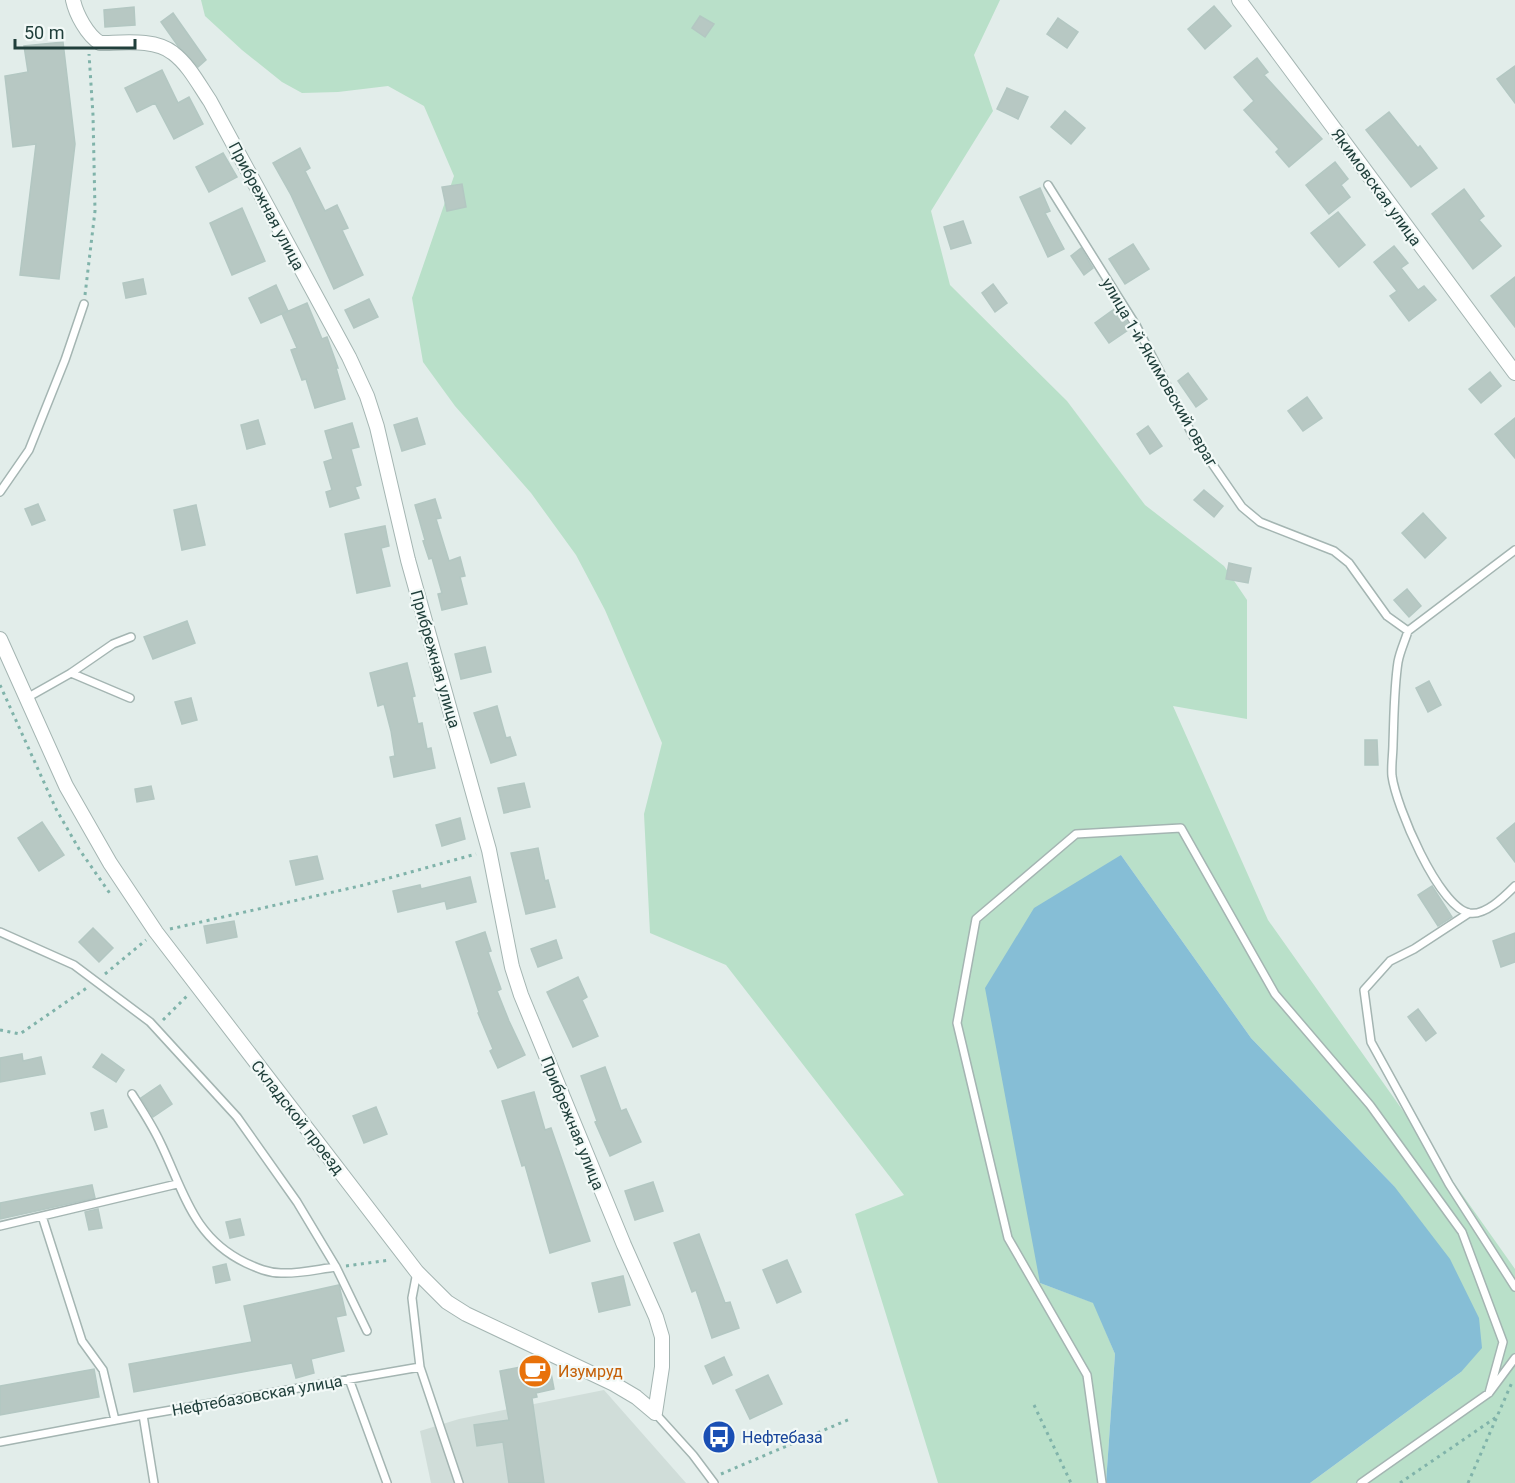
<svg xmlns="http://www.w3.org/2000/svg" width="1515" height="1483" font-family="Roboto,sans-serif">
	<rect width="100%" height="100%" fill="#e2edea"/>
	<!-- built -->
	<path fill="#d0ddd9" d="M604,1390l82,93h-255l-11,-52 39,-12z"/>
	<!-- green -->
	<path fill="#b9e0c9" d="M201,0h799l-26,55 19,56 -62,100 19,74 117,116 78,104 79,61 23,34v119l-74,-13 95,214 247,349v214h-205l151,-111 -67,-186 -143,-148 -130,-183 -81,428 54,20 21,51 -9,129h-168l-83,-269 49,-19 -178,-230 -76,-32 -6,-119 18,-71 -57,-133 -29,-55 -45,-62 -76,-87 -32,-44 -11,-64 42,-122 -30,-70 -36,-20 -50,6 -36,1 -20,-11 -40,-32 -37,-34z"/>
	<!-- water -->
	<path fill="#86bed6" d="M1121,855l130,183 143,148 56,73 29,59 3,30 -21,24 -151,111h-204l9,-129 -22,-51 -53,-20 -55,-295 49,-80z"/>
	<!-- building -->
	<path fill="#b7c8c3" stroke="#b3c7c2" stroke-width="1.5" d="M1214,6l17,20 -26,23 -17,-20z
		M134,7l1,18 -30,2 -1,-17z
		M173,13l33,47 -8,7 -20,-21 -17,-24z
		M700,16l14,8 -9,13 -13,-9z
		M1058,18l20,14 -11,16 -20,-14z
		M63,42l12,102 -16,135 -39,-4 16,-131 -23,3 -8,-71 23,-4 -4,-26z
		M1257,58l11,14 -4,3 58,64 -33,28 -13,-15 3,-3 -35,-39 10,-9 -20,-24z
		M1515,66v37l-18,-24z
		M162,70l16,33 11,-6 14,27 -29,15 -19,-36 -18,9 -12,-24z
		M1007,88l21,9 -10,22 -21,-10z
		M1065,111l20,17 -14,16 -20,-17z
		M1389,112l29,36 2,-2 17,22 -26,19 -45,-57z
		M300,148l10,20 -5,3 20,40 12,-6 11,23 -6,2 21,45 -29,14 -43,-94 -18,-32z
		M223,153l14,24 -28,15 -13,-25z
		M1335,162l13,17 -7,6 9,12 -21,17 -23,-29z
		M462,184l4,23 -19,4 -5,-24z
		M1040,188l10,23 -5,2 19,36 -16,8 -28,-60z
		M1464,189l20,27 -5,4 22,26 -28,23 -41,-55z
		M242,208l23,53 -33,14 -22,-52z
		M1338,212l27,33 -26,22 -28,-34z
		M963,221l8,22 -20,6 -7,-22z
		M1133,244l16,25 -24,15 -16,-25z
		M1394,246l14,17 -7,5 17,22 6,-4 12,14 -27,21 -19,-25 7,-5 -23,-29z
		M1081,248l12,20 -9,7 -13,-19z
		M1515,277v50l-24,-31z
		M143,279l3,15 -20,4 -3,-15z
		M993,284l14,19 -12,9 -13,-19z
		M276,285l12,26 -27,12 -12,-25z
		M369,299l9,18 -24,11 -9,-18z
		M307,303l15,36 5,-2 11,31h-2l9,31 -30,9 -9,-29 -4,1 -11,-30 6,-2 -15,-34z
		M1117,307l14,21 -22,15 -14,-20z
		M1490,372l11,14 -20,17 -12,-14z
		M1188,373l19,26 -11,8 -18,-26z
		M1307,397l15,21 -19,13 -15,-20z
		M417,418l8,26 -23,7 -8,-26z
		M1515,418v40l-20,-24z
		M258,420l7,24 -18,5 -6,-24z
		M352,423l7,24 -8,2 10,36 -6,2 4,11 -29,9 -4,-15 6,-2 -8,-28 9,-3 -8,-28z
		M1148,426l14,20 -12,8 -13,-20z
		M1204,490l19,16 -9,11 -20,-17z
		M435,499l6,19 -5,1 13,42 11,-4 5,19 -5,1 7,27 -25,6 -4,-16 4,-1 -10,-35 -3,1 -6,-18 2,-1 -10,-35z
		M38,504l7,16 -13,5 -7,-16z
		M196,505l9,40 -23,5 -8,-40z
		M1423,513l23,25 -21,20 -23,-25z
		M385,526l4,20 -8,2 9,38 -33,7 -12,-59z
		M1229,563l22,5 -3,15 -22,-4z
		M1407,589l14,17 -12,11 -15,-17z
		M187,621l8,22 -42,16 -9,-22z
		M485,647l6,25 -30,7 -6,-25z
		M407,663l8,33 -3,1 6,27 4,-1 5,26 4,-1 4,20 -41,9 -4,-20 5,-1 -4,-25 -7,-27 -6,2 -8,-33z
		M1429,681l12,24 -13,7 -12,-24z
		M191,698l6,22 -15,4 -7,-22z
		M497,706l9,32 4,-1 6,18 -25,8 -17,-50z
		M1365,740h12l1,25h-13z
		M524,783l6,24 -26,6 -6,-25z
		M151,786l3,13 -17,3 -2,-13z
		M460,818l5,21 -23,7 -6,-21z
		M42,822l22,33 -25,16 -21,-33z
		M1515,823v39l-18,-24z
		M538,848l7,33 3,-1 7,27 -29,7 -15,-61z
		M317,856l6,23 -27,6 -6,-24z
		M470,877l6,25 -29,7 -2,-8 -47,11 -5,-21 27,-6 1,4z
		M1432,886l20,31 -14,9 -20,-31z
		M234,921l3,16 -30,6 -3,-17z
		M93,928l20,20 -14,14 -20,-20z
		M485,932l6,19 -3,1 13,37 -4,2 12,30 16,34 -27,13 -8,-17 3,-2 -15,-36 1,-1 -23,-70z
		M1515,933v29l-14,5 -8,-26z
		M556,940l6,18 -24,9 -7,-18z
		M578,977l9,20 -5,3 16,36 -25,11 -26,-55z
		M1418,1009l18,24 -10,8 -18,-24z
		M22,1054l1,7 18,-4 4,17 -45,8v-24z
		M102,1054l22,16 -8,12 -23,-15z
		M605,1067l16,44 5,-2 15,33 -31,14 -15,-34 2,-1 -16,-45z
		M160,1085l12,19 -19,13 -12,-19z
		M534,1092l11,38 6,-2 39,113 -40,12 -25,-88 -3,1 -20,-65z
		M376,1107l11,27 -23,9 -11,-27z
		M103,1110l4,17 -12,3 -4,-17z
		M653,1182l10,29 -28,9 -10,-29z
		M92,1185l3,13 -95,21v-16z
		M98,1209l4,19 -13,2 -4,-18z
		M240,1219l4,16 -14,3 -4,-16z
		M699,1234l26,69 5,-1 9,26 -27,10 -16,-48 -4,2 -18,-49z
		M787,1260l14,32 -24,11 -14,-33z
		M226,1264l4,16 -14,3 -3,-16z
		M623,1276l7,29 -31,7 -7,-29z
		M339,1285l7,30 -10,2 8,34 -33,8 3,14 -18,5 -4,-15 -158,29 -5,-28 123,-22 -8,-36z
		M724,1357l8,18 -19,9 -8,-18z
		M531,1365l2,11 18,-3 3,16 -18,4 1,4 -5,1 12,85h-35l-6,-41 -26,4 -3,-21 35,-5 -9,-49z
		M94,1369l5,28 -99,18v-29z
		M768,1375l14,29 -32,15 -14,-29z"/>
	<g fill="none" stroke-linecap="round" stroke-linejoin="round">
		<defs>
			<path id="lane" d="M1048,185l89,142 56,109 49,71 18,15 74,29 15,12 38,53 21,15 107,-81
				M0,492l29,-42 36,-90 19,-56
				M1408,631c-3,10 -8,20 -10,31 -4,26 -4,55 -5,82 0,10 -2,22 -1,32 4,30 46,130 77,137 16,3 35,-16 46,-27
				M71,673l59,25
				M25,699l46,-26 42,-29 18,-7
				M1469,913l-55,36 -24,12 -26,29 7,52 78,142 66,103
				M0,932l74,33 76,57 87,95 60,85 39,65 31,64
				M132,1094c10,16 20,31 28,48 24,49 32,95 86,121 11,5 22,10 35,10 18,1 38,-4 55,-6
				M42,1216l40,125 21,29 12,50
				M0,1226l177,-42
				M417,1272l-5,26 8,69 39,116
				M349,1379l38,104
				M655,1413l38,42 21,28
				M143,1415l11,68
				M0,1442l143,-27 277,-48
				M1102,1483l-15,-108 -79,-137 -51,-215 19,-104 100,-85 105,-6 94,166 95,111 92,127 41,110 -14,51
				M1361,1483l128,-90 26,-35"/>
			<path id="street" d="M73,0c3,14 14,35 27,43 21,0 55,-5 73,10 16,12 26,32 37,48l139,256 18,39 10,31 31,133 81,290 23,117 9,28 103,250 32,72 6,20v30l-7,46
				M1239,0l276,373
				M0,639l66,147 44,77 46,69 261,340 30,30 19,12 148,70 22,13 19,16"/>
		</defs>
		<!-- lane casing -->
		<use href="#lane" stroke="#a4b5b2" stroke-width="10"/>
		<!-- street casing -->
		<use href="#street" stroke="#a4b5b2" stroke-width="16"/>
		<!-- path -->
		<path stroke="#80b3aa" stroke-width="3" stroke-dasharray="3 4.5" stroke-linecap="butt" d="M85,295l10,-84 -2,-96 -4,-61
			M0,685l56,124 23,40 32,46
			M170,929l194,-44 112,-31
			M105,974l41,-34
			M163,1020l24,-24
			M0,1030l20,4 68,-47
			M346,1266l44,-6
			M1034,1405l37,78
			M721,1474l129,-55
			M1400,1483l98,-67
			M1468,1483l45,-103"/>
		<!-- lane -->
		<use href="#lane" stroke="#fff" stroke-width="7"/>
		<!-- street -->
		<use href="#street" stroke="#fff" stroke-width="14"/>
	</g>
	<!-- icons -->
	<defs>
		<symbol id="cafe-disc" viewBox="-11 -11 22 22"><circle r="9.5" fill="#e8710a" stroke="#f2f9f7"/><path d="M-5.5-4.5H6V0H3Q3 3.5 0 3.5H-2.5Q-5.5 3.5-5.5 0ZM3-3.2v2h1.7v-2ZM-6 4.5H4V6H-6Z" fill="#fff"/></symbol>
		<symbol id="bus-disc" viewBox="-11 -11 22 22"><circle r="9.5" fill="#1a4fb4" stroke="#f2f9f7"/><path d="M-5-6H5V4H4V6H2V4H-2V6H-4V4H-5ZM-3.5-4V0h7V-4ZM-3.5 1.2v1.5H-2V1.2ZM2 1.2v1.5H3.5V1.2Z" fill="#fff"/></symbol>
	</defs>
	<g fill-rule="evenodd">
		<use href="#cafe-disc" x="516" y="1352" width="38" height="38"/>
		<use href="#bus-disc" x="700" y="1418" width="38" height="38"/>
	</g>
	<g text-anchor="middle" stroke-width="4.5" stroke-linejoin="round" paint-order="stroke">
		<!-- street labels -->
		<g font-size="16" fill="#203f3b" stroke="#f2f9f7">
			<text transform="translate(1377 187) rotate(54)" y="6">Якимовская улица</text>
			<text transform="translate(267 206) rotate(62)" y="6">Прибрежная улица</text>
			<text transform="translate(1160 372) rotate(60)" y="6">улица 1-й Якимовский овраг</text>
			<text transform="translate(436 659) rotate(74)" y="6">Прибрежная улица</text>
			<text transform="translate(298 1117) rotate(52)" y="6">Складской проезд</text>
			<text transform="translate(573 1123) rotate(68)" y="6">Прибрежная улица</text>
			<text transform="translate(257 1395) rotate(-10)" y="6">Нефтебазовская улица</text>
		</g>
		<!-- food labels -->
		<g font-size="16" fill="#c56008" stroke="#f2f9f7" text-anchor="start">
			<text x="558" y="1377">Изумруд</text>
		</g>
		<!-- transit labels -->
		<g font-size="16" fill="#164399" stroke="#f2f9f7" text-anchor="start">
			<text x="742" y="1443">Нефтебаза</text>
		</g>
	</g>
	<!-- scale -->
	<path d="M15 39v9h120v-9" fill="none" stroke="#203f3b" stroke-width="3"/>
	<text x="24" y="39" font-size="18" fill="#203f3b" stroke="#f2f9f7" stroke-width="4.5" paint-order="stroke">50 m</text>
</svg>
